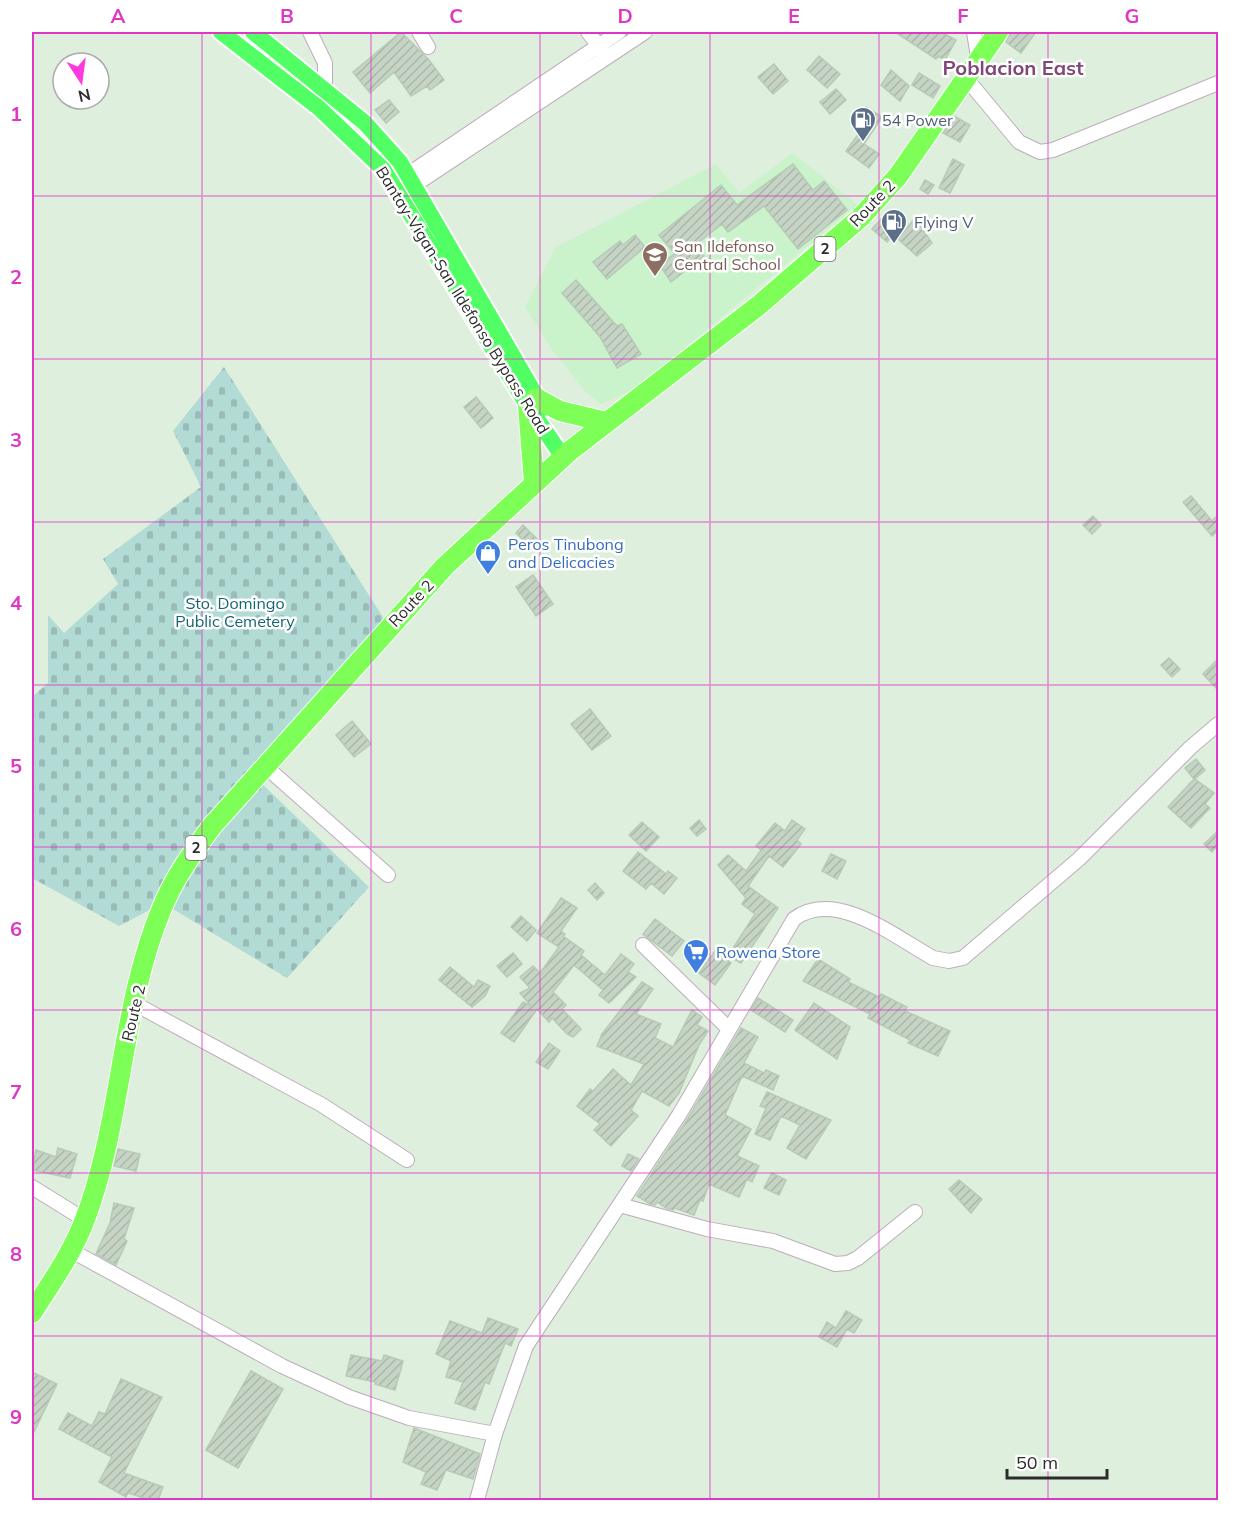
<svg xmlns="http://www.w3.org/2000/svg" width="1250" height="1532" font-family="Mulish,sans-serif">
	<defs>
		<pattern id="cemetery-stones" width="16" height="16" patternUnits="userSpaceOnUse" patternTransform="scale(1.5)"><rect width="16" height="16" fill="#b2dbd5"/><path d="M2 7V4a2 2 0 0 1 4 0v3zM10 15v-3a2 2 0 0 1 4 0v3z" fill="#99bcb7"/></pattern>
		<pattern id="building-hatch" width="6" height="6" patternUnits="userSpaceOnUse" patternTransform="scale(1.5)"><rect width="6" height="6" fill="#c6d4c5"/><path d="M-1 1l2-2M0 6l6-6M5 7l2-2" fill="none" stroke="#aab6a9"/></pattern>
	</defs>
	<rect width="100%" height="100%" fill="#deefdd"/>
	<!-- education -->
	<path fill="#caf2cb" d="M793,153l64,52 -221,183 -35,16 -15,-12 -33,-41 -28,-44 30,-59 161,-84 23,29z"/>
	<!-- cemetery -->
	<path fill="url(#cemetery-stones)" d="M224,367l162,255 -132,154 115,111 -82,91 -124,-75 -44,23 -87,-48v-181l16,-14v-68l16,18 54,-49 -15,-25 98,-72 -28,-56z"/>
	<!-- building -->
	<path fill="url(#building-hatch)" stroke="#b6cbb6" stroke-width="1.5" d="M401,32l28,28 15,20 -14,10 -3,-4 -16,10 -17,-24 -24,21 -17,-21z
		M895,32h46l15,8 -11,20 -7,-4 -2,3z
		M1010,32h26l-15,21 -15,-11z
		M819,56l21,18 -13,14 -20,-18z
		M774,64l14,17 -15,13 -15,-17z
		M891,70l18,16 -9,15 -19,-16z
		M919,73l21,13 -7,12 -21,-13z
		M836,89l10,11 -16,14 -10,-12z
		M389,100l10,12 -13,11 -11,-13z
		M866,107l16,10 -18,27 15,10 -10,14 -23,-17 16,-22 -8,-5z
		M954,116l16,9 -10,17 -17,-9z
		M953,159l11,6 -14,28 -11,-5z
		M793,164l20,26 11,-9 23,29 -49,39 -34,-43 -36,26 -6,-8 -27,21 9,11 -33,26 -12,-18 16,-10 -16,-19 62,-50 16,20z
		M925,180l9,5 -6,9 -8,-5z
		M885,215l14,13 -12,14 -15,-13z
		M915,218l17,25 -15,13 -19,-17z
		M635,235l10,12 -38,32 -14,-17 27,-21 3,4z
		M576,280l41,46 5,-2 19,30 -24,14 -17,-31 -38,-44z
		M476,397l17,21 -12,10 -17,-21z
		M1191,496l21,25 6,-6v16l-6,5 -29,-34z
		M1093,516l8,9 -9,9 -9,-9z
		M523,525l17,17 -8,7 -16,-16z
		M533,575l20,29 -17,12 -20,-29z
		M1169,658l11,11 -8,8 -11,-12z
		M1218,659v31l-15,-16z
		M590,709l21,27 -19,14 -21,-26z
		M352,721l19,23 -17,13 -18,-22z
		M1196,759l9,11 -10,9 19,14 -9,11 5,4 -19,20 -23,-21 26,-28 -9,-11z
		M699,820l7,9 -9,7 -7,-8z
		M792,820l13,9 -8,11 4,4 -18,23 -14,-11 -21,30 30,22 -37,55 -13,-7 27,-42 -13,-10 4,-6 -28,-33 10,-10 18,16 15,-21 -5,-4 19,-23 10,8z
		M642,822l17,15 -13,14 -17,-16z
		M1218,831v14l-6,7 -8,-8z
		M638,852l28,22 2,-3 9,7 -13,16 -13,-11 -5,6 -23,-18z
		M831,854l15,7 -9,18 -15,-8z
		M595,883l9,10 -7,7 -9,-10z
		M561,898l16,10 -16,23 4,3 -2,2 21,15 -3,4 24,20 16,-21 13,10 -6,8 8,5 -27,26 -10,-8 4,-5 -29,-25 -21,27 13,13 -4,4 19,20 -8,8 -6,-3 -15,-16 -3,4 -12,-13 -23,33 -13,-9 22,-31 8,4 -11,-13 10,-5 -10,-11 13,-11 7,7 19,-26 -22,-14z
		M521,916l15,14 -9,11 -16,-14z
		M655,919l29,22 -12,15 -29,-22z
		M715,951l16,12 -16,22 -16,-12z
		M513,953l9,11 -15,13 -10,-11z
		M818,959l32,20 -2,3 31,15 2,-3 26,13 -2,4 45,20 -12,25 -30,-13 2,-3 -42,-22 2,-4 -67,-33z
		M450,967l24,20 4,-7 12,6 -5,10 -13,11 -33,-27z
		M642,982l11,7 -17,25 25,10 -6,14 18,9 19,-37 10,7 -5,8 11,6 -9,14 -20,48 -10,13 -27,-15 -11,19 7,6 -27,30 -17,-16 6,-6 -23,-18 13,-17 3,2 20,-22 18,16 13,-21 -47,-18 5,-12z
		M758,998l35,22 -8,12 -34,-22z
		M814,1003l36,24 -13,32 -42,-29z
		M741,1028l17,9 -14,26 20,10 2,-3 13,6 -6,14 -31,-14 -17,39 26,14 -14,27 22,10 -7,16 -5,-3 -8,18 -30,-13 -6,17 -3,-1 -6,15 -19,-7 -2,2 -7,-2 -9,-6 -2,3 -5,-1 -13,-8 50,-76z
		M549,1043l11,8 -12,18 -12,-7z
		M767,1092l64,28 -25,39 -19,-11 13,-23 -19,-9 -11,24 -15,-6 11,-26 -6,-2z
		M58,1148l19,6 -7,24 -38,-8 4,-20 20,7z
		M118,1149l22,5 -4,17 -22,-5z
		M628,1154l11,5 -8,12 -9,-5z
		M772,1173l14,7 -7,15 -15,-7z
		M959,1180l23,19 -11,14 -22,-24z
		M114,1203l20,5 -10,31 3,2 -11,24 -20,-11 14,-31z
		M846,1311l16,9 -8,13 -7,-4 -10,18 -18,-10 8,-15 9,6z
		M488,1318l30,11 -7,17 -6,-3 -16,41 -4,-2 -10,28 -20,-7 8,-21 -17,-5 5,-16 -15,-7 14,-33 32,12z
		M351,1355l31,6 2,-6 19,6 -8,29 -20,-6 1,-2 -30,-6z
		M251,1371l32,18 -45,79 -32,-18z
		M32,1372l25,12 -25,52z
		M121,1379l41,18 -38,76 39,14 -5,13h-8l-22,-7 -2,4 -27,-15 13,-25 -53,-28 9,-16 24,13 7,-14 6,2z
		M414,1428l66,26 -7,25 -27,-9 -9,20 -16,-6 5,-12 -23,-10z"/>
	<g fill="none" stroke-linecap="round" stroke-linejoin="round">
		<defs>
			<path id="minor" d="M310,32l15,31v26
				M419,32l9,15
				M588,32l16,21
				M974,32l4,25
				M965,77l54,65 21,10 13,-2 165,-67
				M400,180l219,-148
				M407,190l238,-158
				M265,766l123,109
				M643,945l86,84
				M135,1004l187,101 85,55
				M32,1187l53,33
				M620,1205l87,24 66,12 62,23 13,-1 10,-5 57,-46
				M72,1251l210,115 67,31 60,21 86,16
				M477,1500l18,-66 31,-88 153,-231 115,-196c41,-31 101,18 139,39l16,3 14,-3 116,-99 112,-112 27,-23"/>
			<path id="major" d="M221,32l98,76 64,61 145,237 35,51
				M253,32l112,91 35,39 143,246"/>
			<path id="highway" d="M536,398l24,13 46,11
				M528,406l6,77
				M32,1313c19,-30 39,-58 52,-91 39,-101 36,-214 78,-314 12,-30 31,-56 50,-82l233,-260 126,-116 187,-144 103,-89 37,-41 100,-144"/>
		</defs>
		<!-- minor casing -->
		<use href="#minor" stroke="#bdadbb" stroke-width="16"/>
		<!-- major casing -->
		<use href="#major" stroke="#fff" stroke-width="20"/>
		<!-- highway casing -->
		<use href="#highway" stroke="#fff" stroke-width="22"/>
		<!-- minor -->
		<use href="#minor" stroke="#fff" stroke-width="14"/>
		<!-- major -->
		<use href="#major" stroke="#51ff64" stroke-width="16"/>
		<!-- highway -->
		<use href="#highway" stroke="#7dff57" stroke-width="20"/>
	</g>
	<!-- grid -->
	<path fill="none" stroke="#df37c5" stroke-width="1.5" stroke-opacity="0.55" d="M202,32v1468M371,32v1468M540,32v1468M710,32v1468M879,32v1468M1048,32v1468M32,196h1186M32,359h1186M32,522h1186M32,685h1186M32,847h1186M32,1010h1186M32,1173h1186M32,1336h1186"/>
	<!-- icons -->
	<defs>
		<symbol id="fuel-pin" viewBox="-11 -11 22 30"><path d="M0 17L-7.5 6A9.5 9.5 0 1 1 7.5 6Z" fill="#5c6f8a" stroke="#fff"/><path d="M-5.5-6h7V0h2V4h1.3V-2.5L3-4.5l.8-.8L6-3V5H2.5V1h-1V6h-7ZM-4.2-4.7v3.2H.2V-4.7Z" fill="#fff"/></symbol>
		<symbol id="school-pin" viewBox="-11 -11 22 30"><path d="M0 17L-7.5 6A9.5 9.5 0 1 1 7.5 6Z" fill="#8d6e63" stroke="#fff"/><path d="M0-5L7-2L0 1L-7-2ZM-4 1L0 2.5L4 1V4Q0 6-4 4Z" fill="#fff"/></symbol>
		<symbol id="shop-pin" viewBox="-11 -11 22 30"><path d="M0 17L-7.5 6A9.5 9.5 0 1 1 7.5 6Z" fill="#3f7fe0" stroke="#fff"/><path d="M-5-2.5h2.3a2.7 3.5 0 0 1 5.4 0H5L5.5 6h-11ZM-1.5-2.5h3a1.5 2.3 0 0 0-3 0Z" fill="#fff"/></symbol>
		<symbol id="supermarket-pin" viewBox="-11 -11 22 30"><path d="M0 17L-7.5 6A9.5 9.5 0 1 1 7.5 6Z" fill="#3f7fe0" stroke="#fff"/><path d="M-6-5.5h2.5l.6 2H6L4.5 2H-2.5L-4.4-4H-6ZM-1.5 3.2a1.3 1.3 0 1 0 .1 0ZM3 3.2a1.3 1.3 0 1 0 .1 0Z" fill="#fff"/></symbol>
	</defs>
	<g fill-rule="evenodd">
		<use href="#fuel-pin" x="848" y="105" width="30" height="40"/>
		<use href="#fuel-pin" x="879" y="207" width="30" height="40"/>
		<use href="#school-pin" x="640" y="240" width="30" height="40"/>
		<use href="#shop-pin" x="473" y="538" width="30" height="40"/>
		<use href="#supermarket-pin" x="681" y="937" width="30" height="40"/>
	</g>
	<g text-anchor="middle" stroke-width="5" stroke-linejoin="round" paint-order="stroke">
		<!-- shield labels -->
		<g fill="#fff" stroke="#6b6b6b" stroke-width="1.5">
			<rect x="814.5" y="237" width="21" height="24" rx="4.5"/>
			<rect x="185.5" y="836" width="21" height="24" rx="4.5"/>
		</g>
		<g font-size="15" font-weight="bold" fill="#2c2c2c">
			<text x="825" y="254">2</text>
			<text x="196" y="853">2</text>
		</g>
		<!-- service labels -->
		<g font-size="16" fill="#4e5e75" stroke="#fff" text-anchor="start">
			<text x="882" y="126">54 Power</text>
			<text x="914" y="228">Flying V</text>
		</g>
		<!-- street labels -->
		<g font-size="16" fill="#2c2c2c" stroke="#fff">
			<text transform="translate(872 203) rotate(-46)" y="6">Route 2</text>
			<text transform="translate(463 300) rotate(58)" y="6">Bantay-Vigan-San Ildefonso Bypass Road</text>
			<text transform="translate(411 603) rotate(-47)" y="6">Route 2</text>
			<text transform="translate(133 1013) rotate(-77)" y="6">Route 2</text>
		</g>
		<!-- education labels -->
		<g font-size="16" fill="#785e54" stroke="#fff" text-anchor="start">
			<text x="674" y="252">San Ildefonso<tspan x="674" dy="18">Central School</tspan></text>
		</g>
		<!-- shop labels -->
		<g font-size="16" fill="#366cbe" stroke="#fff" text-anchor="start">
			<text x="508" y="550">Peros Tinubong<tspan x="508" dy="18">and Delicacies</tspan></text>
			<text x="716" y="958">Rowena Store</text>
		</g>
		<!-- park labels -->
		<g font-size="16" fill="#136572" stroke="#fff">
			<text x="235" y="609">Sto. Domingo<tspan x="235" dy="18">Public Cemetery</tspan></text>
		</g>
		<!-- quarter labels -->
		<g font-size="20" font-weight="bold" fill="#824778" stroke="#fff">
			<text x="1013" y="75">Poblacion East</text>
		</g>
	</g>
	<!-- border -->
	<rect width="1250" height="1532" fill="none" stroke="#ffffff" stroke-width="66"/>
	<!-- north arrow -->
	<g transform="translate(81 81) rotate(167)"><circle r="28" fill="#ffffff" stroke="#ababab" stroke-width="1.5"/>
	<path d="M0-4.5L10 22L0 15L-10 22Z" fill="#ff39e0"/>
	<text y="-9" font-size="16" font-weight="bold" text-anchor="middle" fill="#2c2c2c">N</text>
	</g>
	<!-- scale -->
	<path d="M1007 1469v9h100v-9" fill="none" stroke="#2c2c2c" stroke-width="3"/>
	<text x="1016" y="1469" font-size="18" fill="#2c2c2c" stroke="#ffffff" stroke-width="4.5" paint-order="stroke">50 m</text>
	<rect x="33" y="33" width="1184" height="1466" fill="none" stroke="#df37c5" stroke-width="2"/>
	<g font-size="20" text-anchor="middle" font-weight="bold" fill="#df37c5">
		<text x="118" y="23">A</text>
		<text x="287" y="23">B</text>
		<text x="456" y="23">C</text>
		<text x="625" y="23">D</text>
		<text x="794" y="23">E</text>
		<text x="963" y="23">F</text>
		<text x="1132" y="23">G</text>
		<text x="16" y="121">1</text>
		<text x="16" y="284">2</text>
		<text x="16" y="447">3</text>
		<text x="16" y="610">4</text>
		<text x="16" y="773">5</text>
		<text x="16" y="936">6</text>
		<text x="16" y="1099">7</text>
		<text x="16" y="1261">8</text>
		<text x="16" y="1424">9</text>
	</g>
</svg>
